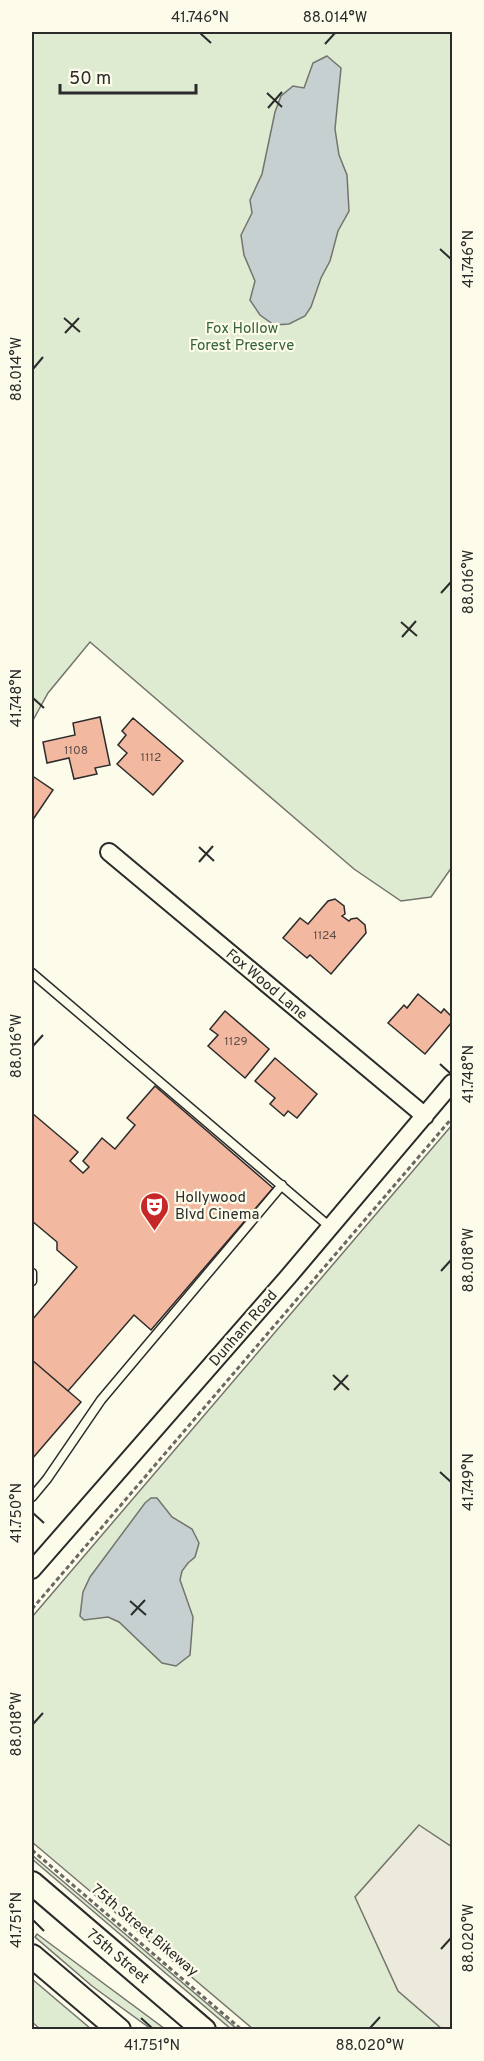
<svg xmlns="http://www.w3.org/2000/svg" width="484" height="2061" font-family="Overpass,sans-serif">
	<rect width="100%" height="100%" fill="#fdfbea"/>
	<!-- green -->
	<path fill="#deebd1" stroke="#74746e" stroke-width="1.5" d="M32,32h420v835l-21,30 -30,4 -47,-32 -264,-227 -42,51 -16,29z
		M452,1125v904h-199l-221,-187v-225z
		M32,1855l205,174h-6l-199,-170z
		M37,1934l128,95h-14l-59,-43 -57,-49z
		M32,1979l59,50h-51l-8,-7z"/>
	<!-- parking -->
	<path fill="#eceadb" stroke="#74746e" stroke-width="1.5" d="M419,1825l33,22v182h-10l-44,-38 -43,-94z"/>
	<!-- water -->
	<path fill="#c7d0d0" stroke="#74746e" stroke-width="1.5" d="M327,56l14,12 -6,61 4,26 8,20 2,36 -11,20 -8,30 -9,17 -10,29 -6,9 -16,8 -15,1 -14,-10 -10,-15 5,-19 -11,-26 -3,-20 11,-22 -2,-13 12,-26 13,-62 6,-16 12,-10 11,2 9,-25z
		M151,1498h6l15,19 20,12 7,14 -4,14 -7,6 -6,8 -2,9 13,37 -3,38 -14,11 -14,-3 -43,-41 -11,-5 -24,3 -4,-4 3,-24 7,-15 55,-74z"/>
	<!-- building -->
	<path fill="#f2b8a0" stroke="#2b2b2b" stroke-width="1.5" d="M100,717l10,48 -15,3 2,6 -23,5 -5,-21 -22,5 -4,-21 32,-7 -2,-12z
		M133,718l50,43 -30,34 -36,-31 10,-11 -9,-8 8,-10 -4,-4z
		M34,777l19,13 -21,31v-40z
		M335,899l9,7 1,8 -3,2 7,5 2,-2 6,-1 8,7 1,8 -35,41 -21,-19 -3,3 -24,-20 17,-20 8,6 20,-23z
		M418,994l23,19 3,-4 8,8v5l-27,32 -37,-31 16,-18 3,3z
		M225,1011l44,38 -24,29 -37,-32 10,-11 -8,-6z
		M275,1058l42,36 -20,24 -9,-7 -4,5 -14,-12 5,-6 -20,-17z
		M155,1086l118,102 -122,142 -17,-15 -66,76 -36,-31v-40l45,-53 -20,-17v-8l-25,-21v-108l46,39 -8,9 13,12 6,-6 -6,-6 19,-23 13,11 20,-24 -8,-7z
		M32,1360l49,42 -49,57z"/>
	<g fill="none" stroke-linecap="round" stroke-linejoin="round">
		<defs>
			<path id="service" d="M32,973l298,254
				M32,1273v8
				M32,1497l15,-18 54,-79 181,-215"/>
			<path id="minor" d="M109,852l316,264
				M32,1570l256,-293 164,-194"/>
			<path id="secondary" d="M32,1883l172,147
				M32,1956l87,74"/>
		</defs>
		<!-- service casing -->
		<use href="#service" stroke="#2b2b2b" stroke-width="11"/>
		<!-- minor casing -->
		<use href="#minor" stroke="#2b2b2b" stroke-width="20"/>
		<!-- secondary casing -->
		<use href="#secondary" stroke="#2b2b2b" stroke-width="26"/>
		<!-- path -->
		<path stroke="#6a6964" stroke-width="3" stroke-dasharray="4.5 3" stroke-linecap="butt" d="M32,1609l420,-491
			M32,1850l210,180"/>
		<!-- service -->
		<use href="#service" stroke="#fdfbea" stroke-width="8"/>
		<!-- minor -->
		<use href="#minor" stroke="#fdfbea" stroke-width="16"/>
		<!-- secondary -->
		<use href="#secondary" stroke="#fdfbea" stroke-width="22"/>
	</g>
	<!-- ticks -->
	<path fill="none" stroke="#2b2b2b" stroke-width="2" d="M200,33l11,10M325,44l10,-11M267,93l15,14M268,108l14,-16M440,249l11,10M64,318l16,14M65,333l14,-15M33,369l10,-12M441,593l10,-11M401,622l16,14M402,637l14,-16M33,698l11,10M199,847l15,14M199,862l14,-16M33,1046l10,-11M440,1064l11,10M441,1271l10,-11M333,1375l16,15M334,1390l14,-15M440,1472l11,10M33,1513l11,10M130,1601l16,14M131,1615l14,-15M33,1724l10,-11M33,1920l11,11M441,1949l10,-11M141,2018l11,10M370,2028l10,-11"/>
	<!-- icons -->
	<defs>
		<symbol id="theatre-pin" viewBox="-11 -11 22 30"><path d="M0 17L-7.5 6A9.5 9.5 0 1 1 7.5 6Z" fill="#c62828" stroke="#fdfbea"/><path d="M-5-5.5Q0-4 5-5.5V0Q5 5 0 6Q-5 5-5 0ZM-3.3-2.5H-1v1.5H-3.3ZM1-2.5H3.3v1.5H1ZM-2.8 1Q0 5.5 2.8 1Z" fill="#fff"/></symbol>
	</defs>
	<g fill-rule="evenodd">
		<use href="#theatre-pin" x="138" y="1190" width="33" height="45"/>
	</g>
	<g text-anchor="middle" stroke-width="4.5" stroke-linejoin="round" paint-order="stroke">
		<!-- number labels -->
		<g font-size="12" fill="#5d4e48">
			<text x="76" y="754">1108</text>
			<text x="151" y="761">1112</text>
			<text x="325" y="939">1124</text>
			<text x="236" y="1045">1129</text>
		</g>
		<!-- park labels -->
		<g font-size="15" fill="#34623c" stroke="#fdfbea">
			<text x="242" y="333">Fox Hollow<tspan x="242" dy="17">Forest Preserve</tspan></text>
		</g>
		<!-- street labels -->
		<g font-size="15" fill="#2b2b2b" stroke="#fdfbea">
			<text transform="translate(267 984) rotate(40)" y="5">Fox Wood Lane</text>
			<text transform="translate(243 1328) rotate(-49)" y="5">Dunham Road</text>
			<text transform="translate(145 1930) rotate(40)" y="5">75th Street Bikeway</text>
			<text transform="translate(118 1956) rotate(40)" y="5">75th Street</text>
		</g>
		<!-- poi labels -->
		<g font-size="15" fill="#2b2b2b" stroke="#fdfbea" text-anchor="start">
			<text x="175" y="1202">Hollywood<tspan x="175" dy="17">Blvd Cinema</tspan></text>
		</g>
	</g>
	<!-- border -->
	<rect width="484" height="2061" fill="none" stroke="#fdfbea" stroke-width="66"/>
	<!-- scale -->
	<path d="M60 84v9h136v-9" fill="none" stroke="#2b2b2b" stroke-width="3"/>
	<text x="69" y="84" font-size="18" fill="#2b2b2b" stroke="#fdfbea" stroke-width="4.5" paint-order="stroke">50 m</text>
	<rect x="33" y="33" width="418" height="1995" fill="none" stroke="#2b2b2b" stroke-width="2"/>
	<g font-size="15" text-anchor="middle" fill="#2b2b2b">
		<text x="200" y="22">41.746°N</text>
		<text x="335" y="22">88.014°W</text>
		<text transform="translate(468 259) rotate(-90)" y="5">41.746°N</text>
		<text transform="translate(16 369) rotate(-90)" y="5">88.014°W</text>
		<text transform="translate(468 582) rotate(-90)" y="5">88.016°W</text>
		<text transform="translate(16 698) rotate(-90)" y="5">41.748°N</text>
		<text transform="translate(16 1046) rotate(-90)" y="5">88.016°W</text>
		<text transform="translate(468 1074) rotate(-90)" y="5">41.748°N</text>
		<text transform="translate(468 1260) rotate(-90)" y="5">88.018°W</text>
		<text transform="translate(468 1482) rotate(-90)" y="5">41.749°N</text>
		<text transform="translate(16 1513) rotate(-90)" y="5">41.750°N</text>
		<text transform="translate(16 1724) rotate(-90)" y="5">88.018°W</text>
		<text transform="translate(16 1920) rotate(-90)" y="5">41.751°N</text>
		<text transform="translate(468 1938) rotate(-90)" y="5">88.020°W</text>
		<text x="152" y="2050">41.751°N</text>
		<text x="370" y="2050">88.020°W</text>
	</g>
</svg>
